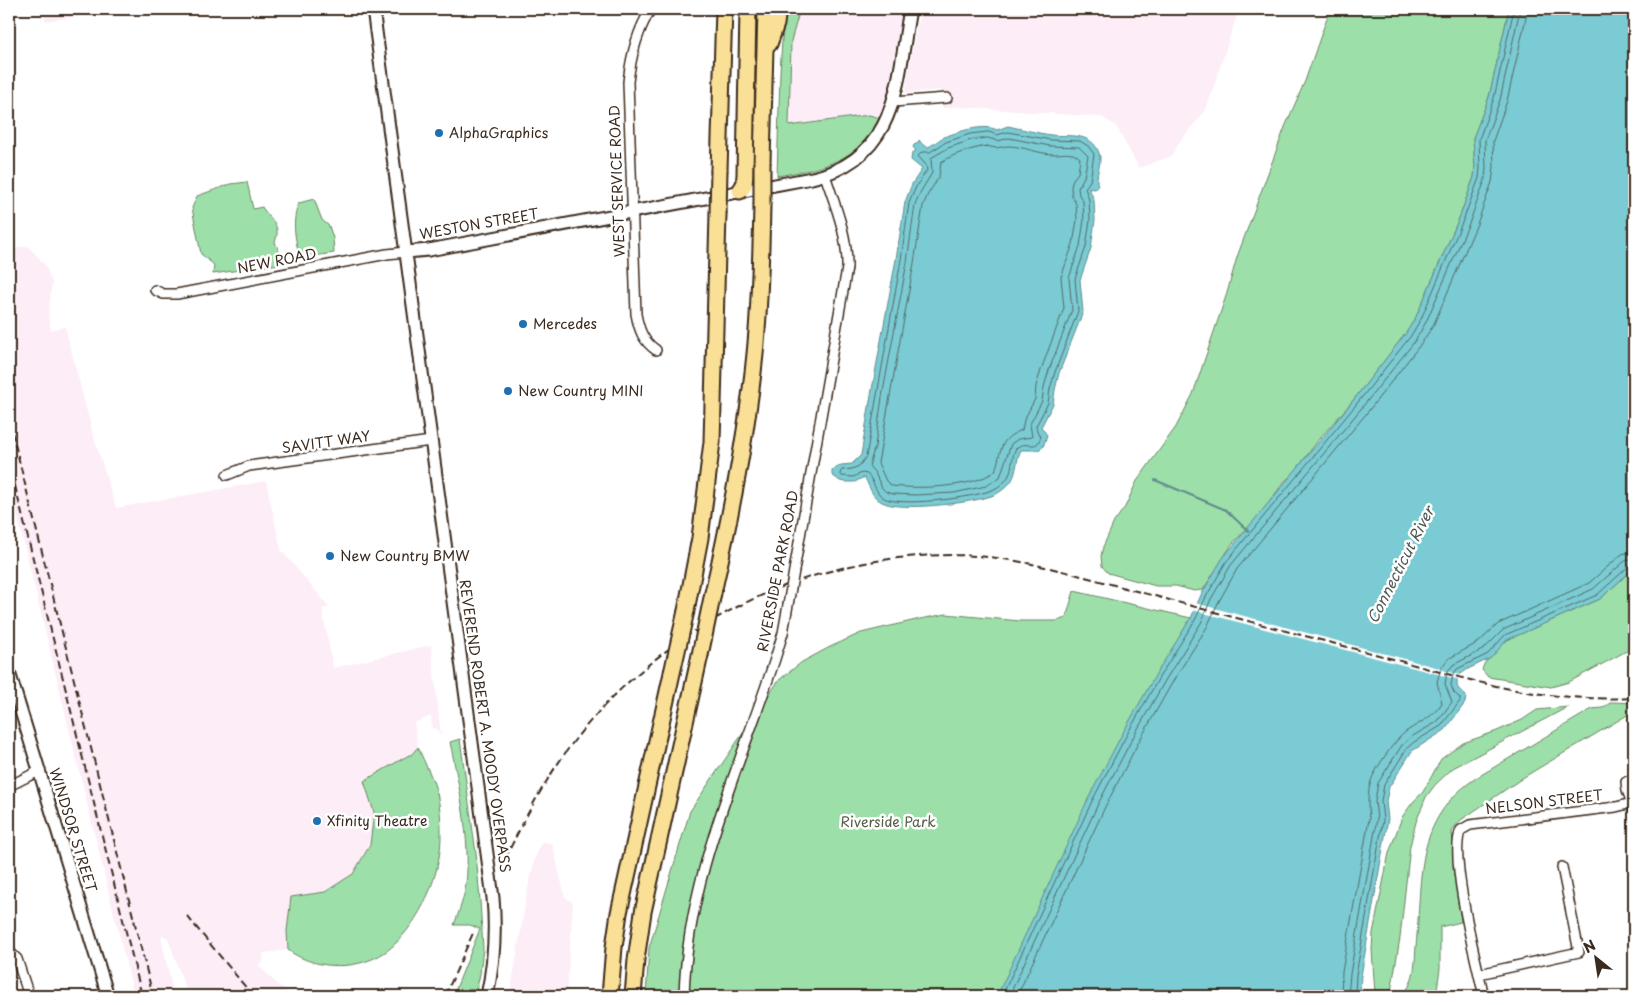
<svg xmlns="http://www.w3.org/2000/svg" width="1643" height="1005" font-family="'Playpen Sans',sans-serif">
	<rect width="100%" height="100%" fill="#fff"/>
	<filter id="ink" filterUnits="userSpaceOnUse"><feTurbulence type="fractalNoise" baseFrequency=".02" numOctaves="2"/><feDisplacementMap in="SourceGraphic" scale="10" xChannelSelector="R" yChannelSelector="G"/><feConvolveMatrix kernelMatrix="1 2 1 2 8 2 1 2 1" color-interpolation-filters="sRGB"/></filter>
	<g filter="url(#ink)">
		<!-- built -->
		<path fill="#fcedf7" d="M42,9h88l-84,12z
			M800,9h103l-17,92 -6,17 -11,-3 -80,11 2,-85z
			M920,9h316l2,3 -32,98 -26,31 -9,15 -32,12 -23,-42 -14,-9 -143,-10 -16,1 -3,-18 -35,3z
			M28,246l17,19 7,17 -4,34 3,14 14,-3 27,104 24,77 150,-27 15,69 48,57 -7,2 11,59 98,-23 10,91 -4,-7 -5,-1 -1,-12 -17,7 4,24 19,47 2,64 -3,13 -12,34 -18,26 -16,17 -17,10 -23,8h-22l-30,-9 -10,-7 -25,3 1,8 -6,4 20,20 18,11h-108l-20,-58 -5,-3 -2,2 1,5 12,54h-40l-125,-514v-233z
			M542,842l10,1 13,54 8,6 -7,93h-56l17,-103 8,-35z"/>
		<!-- green -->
		<path fill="#9ddfa9" stroke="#6c8464" d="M784,9h16l-9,32 -2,85 80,-11 11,3c-21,44 -60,51 -103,58l3,-103z
			M1330,9h179l-20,88 -16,41 2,30 -1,9 -14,39 -44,101 -10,16 -55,70 -32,36 -25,34 -10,9 -25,34 -27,28 -29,46 -9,1 -18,-5h-20l-48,-13 -6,-7 -1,-10 2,-9 11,-25 11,-15 12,-26 39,-54 17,-33 34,-101 10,-36 48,-130 20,-46z
			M247,182l6,27 9,-2c8,13 20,17 13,35l7,16 -3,6 -66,10 1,-9 -13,-11 -9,-46 5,-12 34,-12z
			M314,199l8,21 7,6 4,12 1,15 -34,5c-5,-19 -9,-37 -1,-55z
			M1634,568v79l-65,35 -18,5 -63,-10 -6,-7 2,-6 23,-24 93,-41z
			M1074,591l117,27 -10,16 -155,362h-380l3,-48 41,-137 89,-131 23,-18 28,-15 31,-14 59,-14 26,-5 74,7h36l10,-3z
			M1612,702l22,1v8l-110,66 -63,43 -7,8 -2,4 9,90 -21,5v42l-4,27h-76l15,-2 -3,-44 1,-17 16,-80 13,-36 11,-15 10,-10 18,-33 22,-16 34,-12 25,-11 15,-10 31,-3 -115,61 -18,17 -9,12 -10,25 -6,24 -10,92 -9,54 15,-1c9,-12 9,-30 10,-45 7,-67 -4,-125 60,-168l116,-69 10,-1z
			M460,739l16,114 4,48 3,47 -3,26 -5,22h-22l27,-67 -10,-4h-16c5,-13 10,-27 12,-41 5,-44 -7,-98 -16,-142z
			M418,747c6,15 15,31 19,46 3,12 4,27 4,38 1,40 -17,83 -44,111 -27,29 -78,31 -109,8l-1,-19 4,-34 34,-5 28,-18 17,-29 4,-33 -10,-31 45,-26h2z"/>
		<!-- water -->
		<path fill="#7acbd3" stroke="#618b8b" d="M1509,9h125v559l-34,31 -93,41 -16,18 -23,11 -10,7c-3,14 1,12 8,20l-1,7 -20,27 -33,21 -23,36 -3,14 2,18 -27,157 -1,20h-363l91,-197 33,-63 35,-62 35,-56 10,-23 21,-36 129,-156 55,-70 10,-16 44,-101 14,-39 1,-9 -2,-30 16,-41z
			M1008,126c14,3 29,7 43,9 17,2 40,-4 48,18 4,10 -5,22 -1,34l-3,2 -6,-1 5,12 1,20 -4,28 -11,32 3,32 -24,61 -4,17 -2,14 -12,23 6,8 -4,12 -5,3h-17c-6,11 -3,26 -13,35 -6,6 -12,10 -20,12 -20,6 -88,15 -106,5 -10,-5 -12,-14 -17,-24h-3l-7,4h-10l-5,-1 -8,-6v-5l9,-5 11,-1 9,-9 10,-60 25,-136 9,-57 7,-18 10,-15 -11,-9 1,-7 4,-2 -3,-4 1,-2 4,-2 1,-3 4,5 5,2c5,-2 9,-6 14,-9 14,-6 42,-15 55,-8z"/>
		<!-- pier -->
		<path fill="#fff" d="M1195,603l244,65v1l22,6 -1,5 -23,-6 -245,-64z"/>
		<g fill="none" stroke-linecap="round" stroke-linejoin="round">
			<!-- shore -->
			<path stroke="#546a66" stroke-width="1" d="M989,132l8,3 11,-3 43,8 29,1 8,5 6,8 -4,27 -5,7 4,12 1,20 -4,27 -11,32 3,32 -23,61 -5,17 -2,14 -12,23 1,5 4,5c-4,17 -14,3 -25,12 -5,9 -3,24 -10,32 -5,6 -12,10 -20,12 -18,6 -86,15 -102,6 -10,-6 -9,-17 -17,-24l-5,-1 -9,4 -11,-1 -2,-3 2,-3 10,-1 7,-3 7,-9 35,-197 8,-57 7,-16 11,-17 -1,-5 -8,-9 4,-4h8l16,-10 24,-8z
				M988,138l10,3 11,-3 41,8 29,1 9,9 -4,21 -6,11 1,7 4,6 1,19 -4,26 -11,32 3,32 -23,60 -5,17 -2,14 -12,23 2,13 -14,2 -7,5 -11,33 -14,9 -32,7 -39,2 -22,-1 -7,-2 -4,-4 -7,-15 -6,-7 6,-20 7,-49 25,-135 8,-58 6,-13 11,-18 -1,-15 17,-10 23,-8z
				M987,146c11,4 14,0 23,0 15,1 29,8 44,8 9,0 19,-3 26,4l-2,15 -5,6 -2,8 1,9 4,8 1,16 -4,24 -12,33 3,31 -22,59 -6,19 -1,13 -11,21 -2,10c-24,9 -20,21 -27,41 -21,17 -77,18 -103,15l-6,-5 -8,-18 36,-200 9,-57 5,-12 11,-17 2,-15c15,-9 29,-13 46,-16z
				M1002,996l90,-195 33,-63 35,-62 35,-56 11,-23 20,-35 129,-156 55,-69 11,-18 43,-101 15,-40 1,-10 -1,-29 15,-41 20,-89
				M1009,996l89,-192 33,-63 35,-62 35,-56 10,-24 20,-34 129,-155 55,-69 11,-19 44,-101 15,-41 1,-12 -1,-28 15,-40 20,-91
				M1017,996l88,-189 32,-62 35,-62 35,-56 11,-24 19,-34 129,-155 54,-69 13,-19 44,-102 15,-42 2,-15 -1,-26 14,-40 21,-92
				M1341,996l1,-24 27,-153c-1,-13 -2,-25 2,-38 4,-12 25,-43 36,-50 15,-10 25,-13 35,-28l-5,-21 4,-14 7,-9 31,-17 19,-18 91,-41 33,-29 12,-3
				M1348,996l2,-22 27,-155 -2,-18 3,-18 24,-38 9,-8 26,-15 15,-20 -7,-18 2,-12 6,-7 31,-16 19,-19 90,-41 32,-28 9,-2
				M1355,996l1,-21 27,-155 -2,-19 3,-16 23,-37 7,-6 27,-16 19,-25v-3l-6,-5 -3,-8 2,-10 4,-6 31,-15 17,-19 92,-40 32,-29 5,-1"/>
			<!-- stream -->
			<path stroke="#618b8b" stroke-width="2" d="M1155,480l71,30 22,21"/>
			<defs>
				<path id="street" d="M651,9c-14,22 -20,46 -23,73l8,232c3,16 7,27 20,36
					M893,102l54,-4
					M155,290l8,4h14l210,-40 19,-2
					M227,475l22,-9 182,-25
					M795,565l52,-297c1,-32 -12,-63 -22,-93
					M1634,778l-8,4 1,8 7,19
					M9,786l30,-15
					M9,951l8,8 12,37
					M1479,974l100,-22 -17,-85
					M684,996c3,-119 55,-226 91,-337l8,-26 5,-28
					M1484,996c-7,-30 -36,-142 -23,-166l9,-5 146,-18 16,-4"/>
				<path id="secondary" d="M373,9l120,889c3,33 1,65 -6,98
					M406,252l23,-2 383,-72c87,-20 85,-97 98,-169
					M9,672l99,324"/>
				<path id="highway" d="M769,44l7,-20 2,-15
					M762,162l4,-153
					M719,170l5,-161
					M740,191l4,-6 1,-10 3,-166
					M713,593c18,-79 34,-158 42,-239 5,-50 6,-99 7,-149
					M686,611l14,-73 12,-96 6,-228
					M610,996l4,-49 5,-34 53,-240
					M633,996l3,-36 7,-48 57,-257"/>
			</defs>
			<!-- street casing -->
			<use href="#street" stroke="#3b2a1e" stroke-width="12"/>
			<!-- secondary casing -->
			<use href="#secondary" stroke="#3b2a1e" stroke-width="15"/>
			<!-- highway casing -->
			<use href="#highway" stroke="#3b2a1e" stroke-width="19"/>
			<!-- street -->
			<use href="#street" stroke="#fff" stroke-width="9"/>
			<!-- secondary -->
			<use href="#secondary" stroke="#fff" stroke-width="11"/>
			<!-- highway -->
			<use href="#highway" stroke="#f9e096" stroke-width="15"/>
			<!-- rail -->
			<path stroke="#3b2a1e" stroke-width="2" stroke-dasharray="8 4" stroke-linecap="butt" d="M9,420l144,576
				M9,462l133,534
				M505,859c20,-42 41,-81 69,-118 96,-124 257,-199 414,-184 56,6 112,25 167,39 73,20 146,39 220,58 40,11 80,23 121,32 46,10 91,14 138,12
				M187,916l66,80
				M445,996l29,-65"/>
			<defs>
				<path id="street-bridge" d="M788,605l7,-40"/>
				<path id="highway-bridge" d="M762,205v-43
					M718,214l1,-44
					M700,655l13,-62
					M672,673l14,-62"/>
			</defs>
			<!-- street-bridge casing -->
			<use href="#street-bridge" stroke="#3b2a1e" stroke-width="12" stroke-linecap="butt"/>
			<!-- highway-bridge casing -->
			<use href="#highway-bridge" stroke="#3b2a1e" stroke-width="19" stroke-linecap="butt"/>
			<!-- street-bridge -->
			<use href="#street-bridge" stroke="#fff" stroke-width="9"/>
			<!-- highway-bridge -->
			<use href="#highway-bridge" stroke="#f9e096" stroke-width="15"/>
		</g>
	</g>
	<!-- markers -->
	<g fill="#1f6fb2" stroke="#fff" stroke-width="2">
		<circle cx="439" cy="133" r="5"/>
		<circle cx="523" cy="324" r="5"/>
		<circle cx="508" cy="391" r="5"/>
		<circle cx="330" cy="556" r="5"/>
		<circle cx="317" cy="821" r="5"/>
	</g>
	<g text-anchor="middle" stroke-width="5" stroke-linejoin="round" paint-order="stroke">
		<!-- poi labels -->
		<g font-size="14" fill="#3b2a1e" stroke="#fff" text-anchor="start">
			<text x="449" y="138">AlphaGraphics</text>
			<text x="533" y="329">Mercedes</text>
			<text x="518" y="396">New Country MINI</text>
			<text x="340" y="561">New Country BMW</text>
			<text x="327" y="826">Xfinity Theatre</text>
		</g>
		<!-- street labels -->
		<g font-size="14" fill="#3b2a1e" stroke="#fff">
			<text transform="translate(617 181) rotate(-92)" y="5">WEST SERVICE ROAD</text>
			<text transform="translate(479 224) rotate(-10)" y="5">WESTON STREET</text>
			<text transform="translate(277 261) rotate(-11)" y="5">NEW ROAD</text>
			<text transform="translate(326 442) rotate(-8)" y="5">SAVITT WAY</text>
			<text transform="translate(778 571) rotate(-79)" y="5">RIVERSIDE PARK ROAD</text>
			<text transform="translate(485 726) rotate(82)" y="5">REVEREND ROBERT A. MOODY OVERPASS</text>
			<text transform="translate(1544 802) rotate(-7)" y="5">NELSON STREET</text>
			<text transform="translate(73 830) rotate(73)" y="5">WINDSOR STREET</text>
		</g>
		<!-- park labels -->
		<g font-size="14" fill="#586048" stroke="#fff">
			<text x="888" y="827">Riverside Park</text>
		</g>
		<!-- water labels -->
		<g font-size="15" font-style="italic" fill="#4e5a54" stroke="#fff">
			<text transform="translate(1401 565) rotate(-63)" y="5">Connecticut River</text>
		</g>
	</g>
	<!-- margin -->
	<rect width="1643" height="1005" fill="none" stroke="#fff" stroke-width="30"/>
	<rect x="15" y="15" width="1613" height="975" fill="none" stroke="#3b2a1e" stroke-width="2" filter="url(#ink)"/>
	<!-- north arrow -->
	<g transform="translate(1596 958) rotate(330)" stroke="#ffffff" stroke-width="4" paint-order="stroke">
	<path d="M0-4L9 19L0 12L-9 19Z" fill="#3b2a1e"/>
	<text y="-8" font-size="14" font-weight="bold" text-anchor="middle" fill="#3b2a1e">N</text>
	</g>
</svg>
